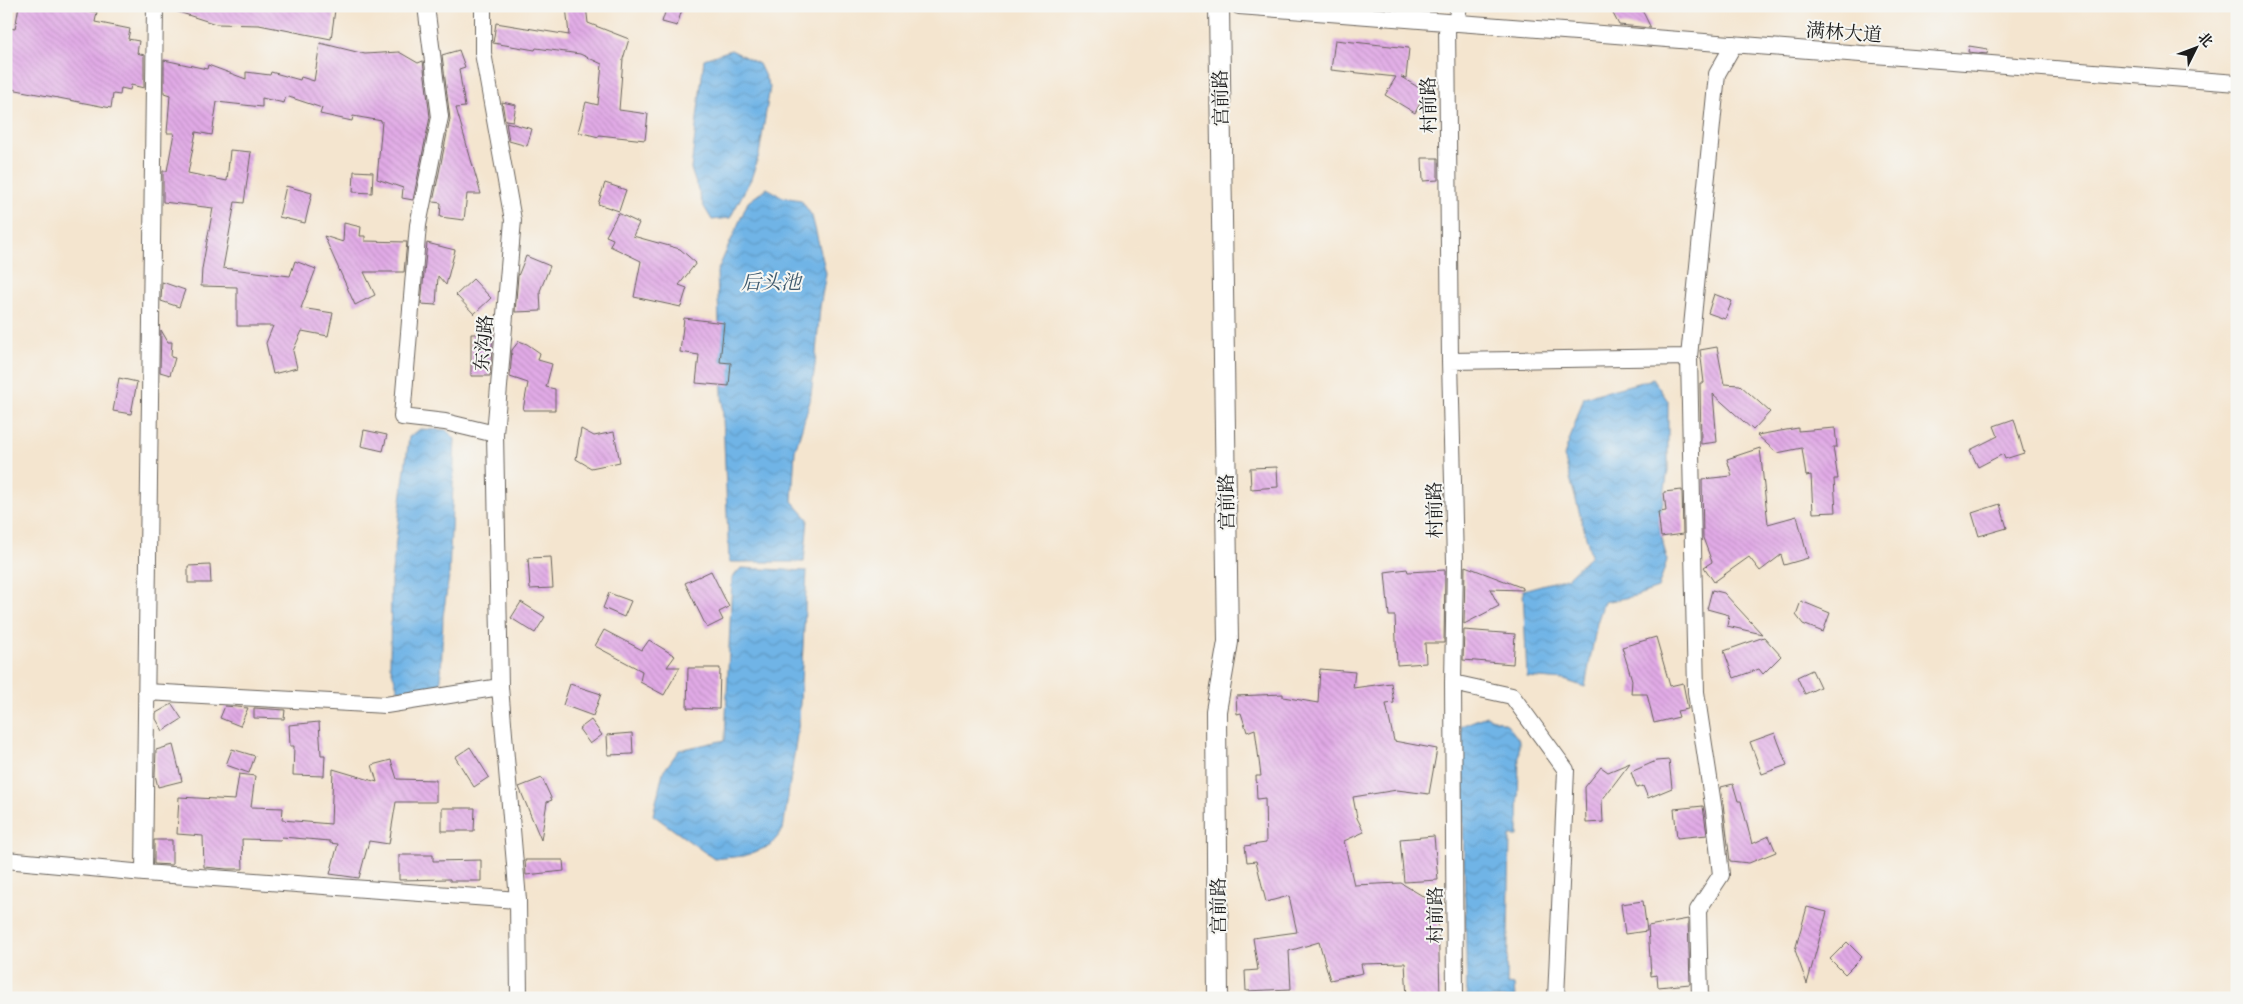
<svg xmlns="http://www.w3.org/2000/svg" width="2243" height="1004" font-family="'EB Garamond','Noto Serif SC',serif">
	<defs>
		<pattern id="water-waves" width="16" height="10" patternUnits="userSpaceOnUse" patternTransform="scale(1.25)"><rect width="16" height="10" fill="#70b4e6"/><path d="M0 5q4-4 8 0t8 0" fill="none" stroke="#609ac5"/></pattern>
		<pattern id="building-back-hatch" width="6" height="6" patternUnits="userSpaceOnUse" patternTransform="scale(1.25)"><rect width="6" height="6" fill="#e1aae6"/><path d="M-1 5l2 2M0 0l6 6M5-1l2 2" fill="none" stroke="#c092c5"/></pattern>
	</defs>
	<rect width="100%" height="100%" fill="#f6f6f2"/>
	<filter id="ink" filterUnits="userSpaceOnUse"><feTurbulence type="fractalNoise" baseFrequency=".02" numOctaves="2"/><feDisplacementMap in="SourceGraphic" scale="10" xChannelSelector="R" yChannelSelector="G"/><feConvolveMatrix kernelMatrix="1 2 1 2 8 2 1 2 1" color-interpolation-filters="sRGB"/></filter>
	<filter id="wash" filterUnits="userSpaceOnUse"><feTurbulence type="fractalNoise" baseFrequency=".0096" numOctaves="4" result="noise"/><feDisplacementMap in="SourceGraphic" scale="20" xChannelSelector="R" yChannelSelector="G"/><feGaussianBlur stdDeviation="1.12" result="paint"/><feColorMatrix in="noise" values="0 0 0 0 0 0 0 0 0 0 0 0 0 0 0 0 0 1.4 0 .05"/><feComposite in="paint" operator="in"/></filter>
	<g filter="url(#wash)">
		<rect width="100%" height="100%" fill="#f4e5cf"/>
		<!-- water -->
		<path fill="url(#water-waves)" stroke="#466881" d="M731,50l28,14 11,23 -11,68 -8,24 -21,39 -18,2 -9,-15 -12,-36 13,-110z
			M767,188l16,9 18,3 11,16 14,57 -6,34 -5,58 -5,36 -15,50 -3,50 16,18 -4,43h-75l-12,-290 31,-70z
			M1653,379l15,22v69l-9,55 8,35 -9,28 -23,8 -31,6 -7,21 -12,64 -21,-7 -37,-3 -4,-87 44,-12 24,-23 -27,-99 20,-59z
			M420,429l26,1 9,9 -6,137 -6,40 -2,63 -3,8 -40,3 -8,-25 1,-85 18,-143z
			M741,568l66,3 -8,150 -16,109 -13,16 -26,10 -30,3 -61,-44 10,-43 16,-22 46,-10 7,-162z
			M1486,716l21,8 12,16 -1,96h-8l-3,148 7,1 1,13h-48l-6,-272z"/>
		<g id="blocks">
			<!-- building -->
			<path fill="url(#building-back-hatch)" d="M19,6h71l-1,5 8,1 -2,10 35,7 -2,10 11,2 -2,12 7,2v33l-13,-3 -1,5 -9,-2 -1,7 -7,-1 -2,14 -105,-20v-47l3,-13 6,1z
				M173,6h136l26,4 -4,29 -72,-14 -43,-1 -44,-14z
				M566,6h20l2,17 41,16 -6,20 -4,51 29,4 -3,26 -46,-5v2l-21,-5 8,-30 12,3 4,-41 -22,-10 -44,-6 -1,2 -42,-7 3,-20 73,12z
				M667,6h16l-6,20 -15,-4z
				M1609,6h31l11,22 -32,-3z
				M1335,40l74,8 -3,30 -5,-1 25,15 -11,21 -30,-18 11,-18 -65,-7z
				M320,43l45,11 34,-2 19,11 5,-2 7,56 -17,83 -11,-2 1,-10 -26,-9 5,-58 -29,-5 -1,5 -32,-7 2,-6 -36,-12 -2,7 -22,-5v9l-45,-5 -5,33 -16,-3 -8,41 39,8 3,-31 21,2 -7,51 -9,-1 -12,66 67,8 5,-15 21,8 -15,39 32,5 -5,23 -26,-5 -9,20 4,17 -24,6 -7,-31 7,-17h-36v-39l-36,-1 1,-17 11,-61 -50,-6v-31h4l7,-38h-7l3,-38 -6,-2v-33l43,9 1,-4 38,14v-7l24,3 1,-3 29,8 1,-3 13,4z
				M1969,46l19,3 -1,5 -19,-2z
				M459,50l6,17 -6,2 6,38 -9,1 25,86h-14l-3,26 -24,-3 1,-14 -8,-1 17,-83 -8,-64z
				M502,102l14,3 -3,16 -8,-1z
				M506,122l26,7 -5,17 -18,-5z
				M1422,158h16v22l-15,1z
				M354,171l19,1 -1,21 -19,-1z
				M605,183l21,7 -7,21 -21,-7z
				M286,186l26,7 -7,30 -26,-6z
				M618,213l21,10 -6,13 47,13 16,14 -17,22 8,3 -6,19 -47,-10 7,-36 -31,-15 3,-7 -7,-3z
				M344,223l17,4 -1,9h5v5l42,1 -3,30h-40l11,23 -20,10 -31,-69 19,6z
				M427,243l28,7 -9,35 -8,-9 -2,29 -15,-1z
				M526,256l24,10 -10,25 1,20 -26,1 3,-36z
				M473,279l18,19 -17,16 -18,-19z
				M162,282l23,8 -6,17 -18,-6z
				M1714,294l18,7 -7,18 -17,-6z
				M684,318l40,5 -4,39 11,1 -2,23 -33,-3 3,-28 -19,-3z
				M161,330l7,12h4l-1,15 4,1 -5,17 -10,-3z
				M471,334h22l-3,42h-19z
				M519,341l8,3 13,9 -2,7 14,4 -6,23 9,2v21h-32l5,-27 -18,-6 2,-27z
				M1717,347l7,37 16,1 30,27 -17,18 -40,-36 4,48 -16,2 -1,-61h4l-4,-33z
				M119,378l18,4 -6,32 -18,-3z
				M2014,419l10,34 -19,6 -2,-5 -25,13 -8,-17 28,-14 -4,-10z
				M1798,428v3l37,-3 2,19h-4l5,32h-4l2,33 -23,1 -2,-38 -5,1 -4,-28 -25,5 -20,-18z
				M581,429l13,7 20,-4 6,30 -29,6 -15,-9z
				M364,430l23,5 -4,16 -22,-5z
				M1760,448l8,76 29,-8 11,42 -24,7 -3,-10 -21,16 -11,-14 -35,25 -10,-15 8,-5 -9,-24 -1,-59 30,-3 -5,-17z
				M1277,467l1,20 -27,2 -1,-21z
				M1682,490l1,44 -22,3 -3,-25 8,-1 -2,-19z
				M2000,504l7,24 -28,8 -7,-23z
				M551,557l2,31 -23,1 -2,-31z
				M210,565l1,18h-23v-17z
				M1465,566l58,22v2l-33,-1 9,17 -35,18z
				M1407,569l1,3 37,-2 -1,73h-19l1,20 -29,2 -2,-49h-6l-4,-44z
				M711,571l18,36 -10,5 4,8 -16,8 -22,-45z
				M1712,590l12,3 38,41 -35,-8 2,-11 -22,-6z
				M609,593l22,8 -7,16 -21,-9z
				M1801,601l29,12 -7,19 -20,-8 -7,-9z
				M521,602l24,15 -10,16 -24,-15z
				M604,630l38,20 7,-10 26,16 -8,11h13l-16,28 -24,-13 2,-11 -47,-25z
				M1464,630l51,4 -2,30 -50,-4z
				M1656,637l14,49 13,-3 5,26 -11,2 2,6 -25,6 -7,-29h-16l1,-14 -10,-33z
				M1764,637l17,19 -18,18 -4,-5 -25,9 -10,-27z
				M688,668h32l-1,41 -32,-1z
				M1320,669l35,3 -2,16 38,-5 3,20 -8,1 8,37 43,8 -8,45 -32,-4 -44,7 4,21 7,14 -20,9 10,44 47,-2 40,24 -3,5 2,86h-33l-2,-35 -44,1 2,9 -33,7 -11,-38 -30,9 2,38 -45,2 -1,-20 13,-1 -5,-32 44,-6 -8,-36 -23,6 -10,-41 -9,1 -2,-16 21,-3 -1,-45 -8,1 -1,-23h5l-6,-47 -8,3 -6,-19 -4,1 -1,-18 47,-2v3l35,6z
				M1812,670l8,17 -15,7 -8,-17z
				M570,684l31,10 -8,22 -30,-11z
				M172,704l10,15 -19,12 -7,-12v-6z
				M225,706l23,2 -8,18 -20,-8z
				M254,708l31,2 -1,9 -30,-1z
				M591,720l11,15 -12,9 -11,-15z
				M319,722l2,33h4l-1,21 -31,-1 1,-29h-4l-1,-21z
				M632,733l1,21 -25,1 -1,-20z
				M1775,733l12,32 -25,9 -12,-32z
				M173,745l9,36 -24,6 -3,-12 1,-25z
				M470,747l19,30 -15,10 -19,-30z
				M232,749l23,7 -6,17 -23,-8z
				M391,760l6,19 39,1v22h-40l-7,42 -20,-3 -10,37 -29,-4 8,-30 -8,-1v-2l-48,-4 -1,3 -39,-1 1,30h-16l-23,-2 -1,-31 -26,-2 2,-37 56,3 4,-26 16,2 -4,31 32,1 -1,12 49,4 2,-55 44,13 -5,-17z
				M1669,760l3,28 -24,10 -5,-12 -6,2 -6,-16 25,-11z
				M1630,763l-28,37 1,22 -17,1 -1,-36 16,-20 7,5z
				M542,778l10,22 -5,2 -6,38 -22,-53z
				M1733,784l5,17h3l11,43 17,-8 7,16 -27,11 -19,-2 -9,-74z
				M1703,806l4,29 -30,3 -3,-29z
				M442,808h33l-1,23h-32z
				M1434,836l4,44 -34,2 -4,-43z
				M154,840h18v25l-18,-1z
				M399,855h34v6l48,-1v21h-31v-2l-51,1z
				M525,860h38l1,11 -38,4z
				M1643,901l4,30 -22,3 -4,-30z
				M1807,907l20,5 -20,72 -12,-34z
				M1688,919l2,65 -32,3 -1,-12 -6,1 -3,-50z
				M1847,942l15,15 -17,17 -15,-15z"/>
		</g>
	</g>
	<g filter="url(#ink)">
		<use href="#blocks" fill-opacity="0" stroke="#68625b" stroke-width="1"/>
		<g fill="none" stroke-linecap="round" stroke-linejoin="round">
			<defs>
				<path id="minor" d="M155,6l-11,867 374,27 -18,-213 -5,-253 18,-214 -30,-167v-47
					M426,6l14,111 -22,108 -16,192 43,5 50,12
					M1239,6l998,77
					M1447,22l3,339 5,201 -2,121 2,315
					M1456,23l3,-17
					M1689,357l7,335 18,119 7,64 -23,35 2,88
					M1450,361l239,-4 28,-283 17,-30
					M1453,683l59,13 54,74 -10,228
					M146,692l240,13 114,-18
					M6,860l138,13
					M518,900l1,98"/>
				<path id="tertiary" d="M1218,998l-2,-287 12,-69 -9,-636"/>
			</defs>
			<!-- minor casing -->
			<use href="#minor" stroke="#68625b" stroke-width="18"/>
			<!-- tertiary casing -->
			<use href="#tertiary" stroke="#68625b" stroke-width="22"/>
			<!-- minor -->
			<use href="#minor" stroke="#fff" stroke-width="16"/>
			<!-- tertiary -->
			<use href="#tertiary" stroke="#fff" stroke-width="20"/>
		</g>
	</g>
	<g text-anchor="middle" stroke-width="4" stroke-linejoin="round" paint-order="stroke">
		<!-- street labels -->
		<g font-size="19" fill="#1c1c1c" stroke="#f6f6f2">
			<text transform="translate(1844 32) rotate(4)" y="7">满林大道</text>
			<text transform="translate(1220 98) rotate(-91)" y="7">宫前路</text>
			<text transform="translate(1428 105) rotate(-91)" y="7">村前路</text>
			<text transform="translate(483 343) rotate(-85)" y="7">东沟路</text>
			<text transform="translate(1226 502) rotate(-91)" y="7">宫前路</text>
			<text transform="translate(1434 510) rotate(-91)" y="7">村前路</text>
			<text transform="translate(1218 906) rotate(-90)" y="7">宫前路</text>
			<text transform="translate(1435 915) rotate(-90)" y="7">村前路</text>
		</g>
		<!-- water labels -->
		<g font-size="20" font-style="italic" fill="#3e596d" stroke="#f6f6f2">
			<text x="771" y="289">后头池</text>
		</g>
	</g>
	<!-- margin -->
	<rect width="2243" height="1004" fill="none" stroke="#f6f6f2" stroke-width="25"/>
	<!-- north arrow -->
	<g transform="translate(2196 48) rotate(48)" stroke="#f6f6f2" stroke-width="4" paint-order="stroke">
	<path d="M0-4L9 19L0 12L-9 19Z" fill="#1c1c1c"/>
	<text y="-8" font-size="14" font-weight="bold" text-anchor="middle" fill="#1c1c1c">北</text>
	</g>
</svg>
